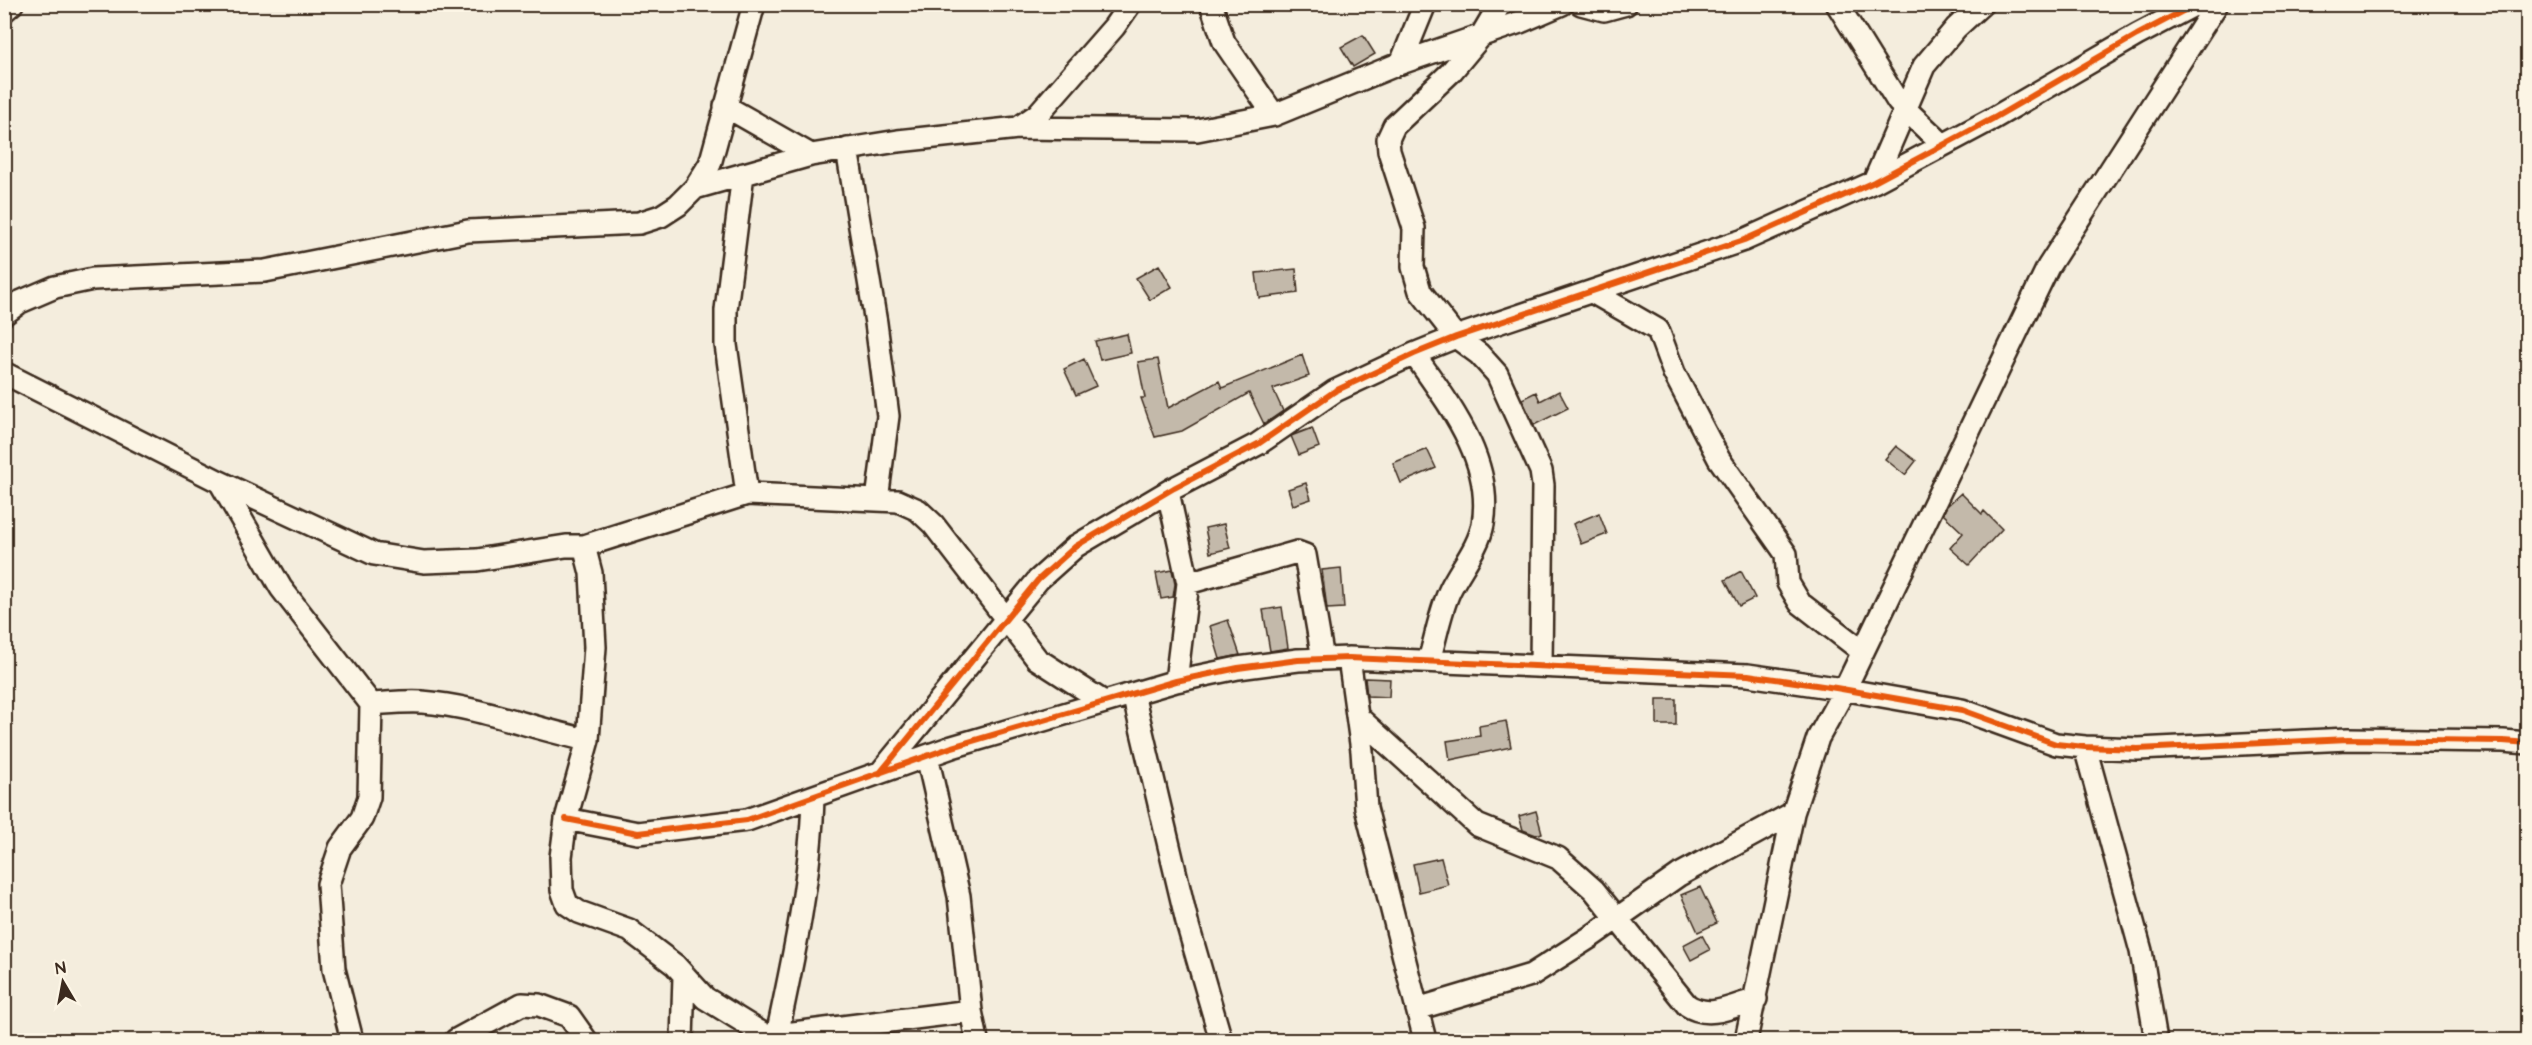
<svg xmlns="http://www.w3.org/2000/svg" width="2532" height="1045" font-family="'Architects Daughter',sans-serif">
	<rect width="100%" height="100%" fill="#f4eddd"/>
	<filter id="ink" filterUnits="userSpaceOnUse"><feTurbulence type="fractalNoise" baseFrequency=".0167" numOctaves="2"/><feDisplacementMap in="SourceGraphic" scale="12" xChannelSelector="R" yChannelSelector="G"/><feConvolveMatrix kernelMatrix="1 2 1 2 8 2 1 2 1" color-interpolation-filters="sRGB"/></filter>
	<g filter="url(#ink)">
		<!-- building -->
		<path fill="#c3b9aa" stroke="#3b2a1e" stroke-width="1.5" d="M1363,35l12,19 -22,13 -12,-20z
			M1159,265l13,22 -22,13 -14,-22z
			M1296,269l2,24 -39,5 -3,-25z
			M1127,334l4,19 -31,7 -5,-19z
			M1302,355l7,21 -36,13 10,22 -19,13 -15,-31 -67,38 -27,6 -14,-39h4l-7,-36 20,-3 10,49 51,-27 3,7z
			M1084,359l12,27 -20,9 -12,-26z
			M1559,391l9,17 -34,17 -12,-26 14,-7 4,9z
			M1312,428l7,19 -20,8 -8,-19z
			M1896,446l20,15 -11,14 -20,-16z
			M1427,449l9,19 -35,15 -8,-20z
			M1306,483l5,16 -18,6 -5,-16z
			M1961,493l21,21 2,-3 18,18 -33,36 -19,-17 13,-15 -20,-19 4,-8z
			M1599,513l8,21 -26,10 -8,-20z
			M1224,524l6,24 -20,5 -5,-25z
			M1341,568l3,40 -17,1 -5,-39z
			M1172,570l3,14 -2,13 -12,2 -5,-26z
			M1741,571l14,27 -16,8 -14,-26z
			M1282,607l6,41 -18,3 -7,-41z
			M1228,620l12,35 -20,4 -10,-33z
			M1365,678l25,1 -1,18 -22,-1z
			M1657,699h19v26h-19z
			M1506,721l5,26 -61,13 -3,-19 33,-5 -1,-10z
			M1536,811l6,22 -6,2 -13,-5 -4,-14z
			M1441,858l7,27 -29,7 -6,-28z
			M1700,887l17,36 -19,9 -17,-37z
			M1702,935l8,15 -19,10 -8,-15z"/>
		<g fill="none" stroke-linecap="round" stroke-linejoin="round">
			<defs>
				<path id="street" d="M1211,4l13,38 50,73
					M1500,4l-19,32 -30,36 -57,54 -6,13 1,12 25,77 -1,39 7,24 36,46 23,17 18,20 44,97 2,14 -2,180
					M1581,4l23,6 22,-6
					M1837,4l61,98 45,43
					M4,11l8,-7
					M1401,63l24,-59
					M725,106l86,49
					M1018,128l179,2 77,-15 127,-52 119,-41 42,-18
					M847,149l29,174 12,93 -11,84
					M743,174l-17,136v35l21,149
					M1874,182l50,-116 32,-38 26,-24
					M695,188l116,-33 87,-14 120,-13 19,-13 77,-88 16,-23
					M1592,292l66,38 16,43 45,86 67,95 2,29 12,20 63,49
					M4,314l16,-12 35,-15 38,-8 172,-8 203,-40 171,-8 22,-7 17,-11 17,-17 15,-24 44,-160
					M1414,354c34,49 80,106 69,170 -4,23 -23,45 -33,66 -10,21 -14,48 -21,70
					M4,373l216,109 154,72 50,8 53,-2 89,-14h18l163,-52 151,7 20,9 15,14 104,135 67,43
					M220,482l61,106 90,116c17,-1 34,-3 51,-2 56,4 111,27 166,38
					M1168,492l20,91 -12,98
					M584,546l7,27 4,74 -7,93 -22,79 -5,38 1,33 5,14 12,8 50,18 46,35 30,33 68,42
					M1188,583l109,-31 8,3 18,104
					M1349,658l13,93 4,57 59,232
					M1133,694l55,232 33,114
					M1357,716l120,109 81,33 36,32 93,115c22,15 46,1 69,-6
					M2085,747l56,204 15,89
					M927,756l32,140 12,115 6,29
					M881,772l157,-192 38,-34 98,-58 84,-44 77,-53 79,-37 42,-17 288,-97 130,-58 120,-64 143,-83 59,-31
					M566,819l72,14 109,-13 205,-73 224,-66 62,-13 60,-8 51,-2 399,17 88,13 126,22 94,34 29,3 53,2 210,-10 155,2 25,2
					M1417,1009l114,-34 58,-37 90,-63 114,-62
					M777,1035l194,-24
					M352,1040l-18,-71 -6,-85 12,-36 22,-30 7,-21 2,-93
					M456,1040l66,-36 17,1 30,11 17,24
					M682,1040l2,-64
					M776,1040c17,-80 35,-161 37,-243
					M1746,1040l47,-227 25,-75 27,-49 203,-422 169,-263"/>
			</defs>
			<!-- street casing -->
			<use href="#street" stroke="#3b2a1e" stroke-width="26"/>
			<!-- street -->
			<use href="#street" stroke="#fcf5e5" stroke-width="21"/>
			<defs>
				<path id="cycleway" d="M880,773l158,-193 38,-34 98,-58 84,-44 77,-53 79,-37 42,-17 288,-97 130,-58 120,-64 143,-83 59,-31
					M566,819l72,14 109,-13 205,-73 224,-66 62,-13 60,-8 51,-2 399,17 88,13 126,22 94,34 29,3 53,2 210,-10 155,2 25,2"/>
			</defs>
			<!-- cycleway casing -->
			<use href="#cycleway" stroke="#fcf5e5" stroke-width="10"/>
			<!-- cycleway -->
			<use href="#cycleway" stroke="#e8590c" stroke-width="6"/>
		</g>
	</g>
	<!-- margin -->
	<rect width="2532" height="1045" fill="none" stroke="#fcf5e5" stroke-width="24"/>
	<rect x="12" y="12" width="2508" height="1021" fill="none" stroke="#3b2a1e" stroke-width="2" filter="url(#ink)"/>
	<!-- north arrow -->
	<g transform="translate(63 982) rotate(350)" stroke="#fcf5e5" stroke-width="4.5" paint-order="stroke">
	<path d="M0-4.5L10 22L0 15L-10 22Z" fill="#3b2a1e"/>
	<text y="-9" font-size="16" font-weight="bold" text-anchor="middle" fill="#3b2a1e">N</text>
	</g>
</svg>
